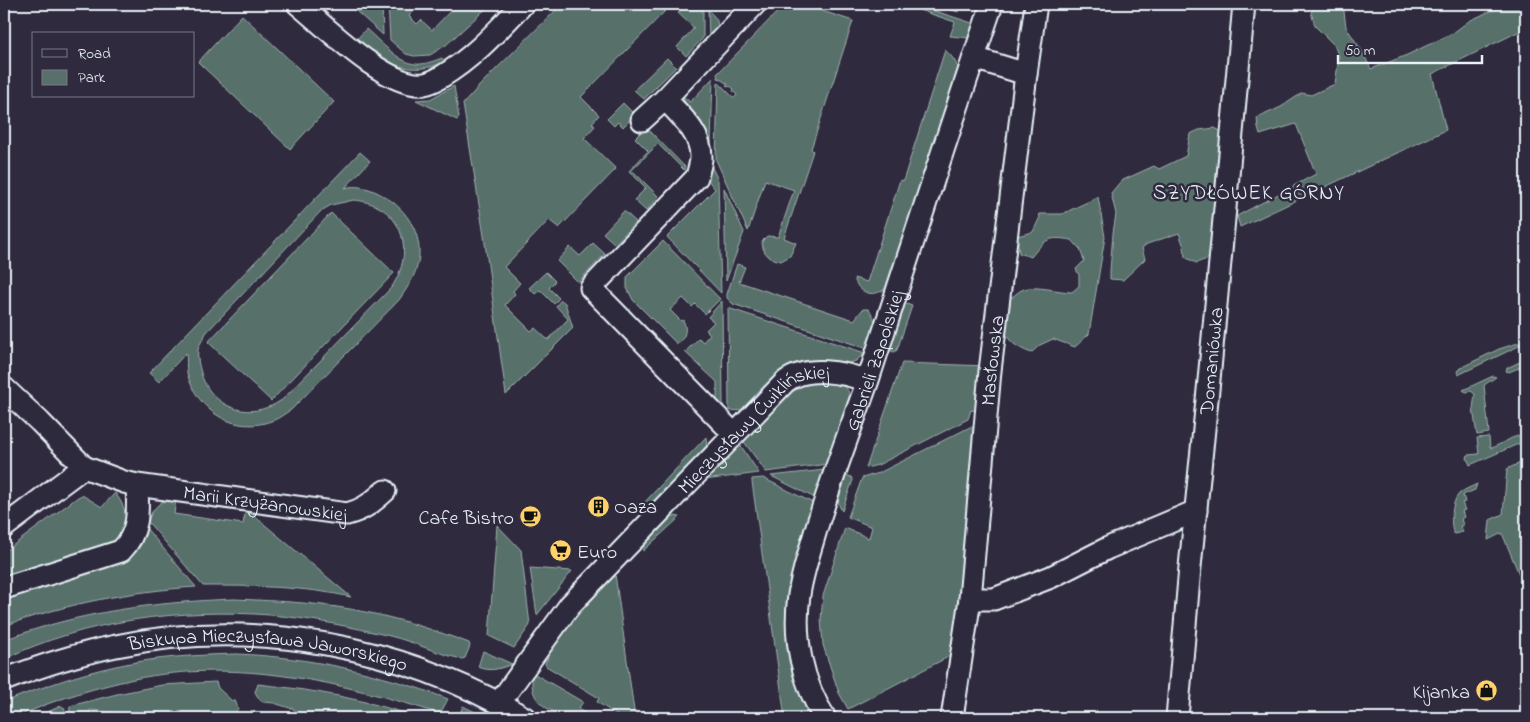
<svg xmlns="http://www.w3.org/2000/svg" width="1530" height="722" font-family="'Indie Flower',sans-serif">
	<rect width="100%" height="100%" fill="#2f2a3d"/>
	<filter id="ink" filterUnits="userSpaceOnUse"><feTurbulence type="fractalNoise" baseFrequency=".02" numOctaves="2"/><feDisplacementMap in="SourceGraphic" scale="10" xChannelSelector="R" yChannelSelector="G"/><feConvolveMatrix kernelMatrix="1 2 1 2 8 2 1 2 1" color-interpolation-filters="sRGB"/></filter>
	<g filter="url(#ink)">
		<!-- green -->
		<path fill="#586f6a" stroke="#a0b0b1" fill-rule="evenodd" d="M348,4h34l1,31z
			M388,4h31l-10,12 8,8 4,-4 11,10 25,-26h34l-45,41 -16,10 -16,1 -8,-2 -16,-14z
			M562,4h104l3,3 -88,90 18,18 -7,8 3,3 -11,12 32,31 -57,59 -10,-8 -45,47 16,16 -7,8 2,3 -10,11 26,26 4,-3 13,12 20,-21 -12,-13 5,-6 4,3 8,25 -67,67 -22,-159 -21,-132 20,-22z
			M687,4h14l2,3v31l-17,18 -9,-9 17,-19 -16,-15z
			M785,4h36l-2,6 34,11 -42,128 2,2 -29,87 12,5 -6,13 -9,5c-12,-2 -19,-8 -19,-20l5,-5 11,1 16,-47 -29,-10 -17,51 -32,-71 2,-78 16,16 3,-3 -4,-4 1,-2 -4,-3 -2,1 -2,-2 2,-1 -10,-6 -1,-4z
			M901,4h13l61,20 -6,14 -19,-2 5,-14z
			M933,4h27l-2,8z
			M1318,4h25l3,23 16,24 9,18 36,-14 46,-22 16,-12 17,-8 22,-9h17l-2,10 1,15 -92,45 14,56 -206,97 -3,-11 79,-42 -20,-50 -36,11 -2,-7 -1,-10 24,-11 21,-14 9,2 24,-11 4,-27 -5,-12 -19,-19 -4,-14z
			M708,10c14,13 11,16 1,30z
			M242,15l92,87 -44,47 -92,-87z
			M366,29c13,11 32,33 49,35 9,1 19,-3 27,-6l3,4c-34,15 -63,2 -88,-23z
			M945,50c8,7 13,14 14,24l-71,213c-14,11 -29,8 -34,-9l13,4 33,-102 3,1z
			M667,58l9,9 -32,32 -10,-9z
			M713,78l-2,66 -4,2 -22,-42 -2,-8 7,6z
			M454,86l5,32 -2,2 -41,-20 14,-1z
			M623,103l12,12 -12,12 -5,-5 -4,4 -7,-7z
			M646,127l39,40 -1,3 -26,-26 -26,26 26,26v2l-12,13 -12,-11 12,-12 -17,-17 19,-20 -13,-13z
			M1215,128l17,10 -22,120 -14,5 -11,-6 -1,-10 -5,-14 -32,11 -5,4 3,11 -22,21 -13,-1v-8l3,-38 3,-19 -5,-21 10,-12 33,-15 5,3 27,-13 4,-22 9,-4z
			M360,152l10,9 -25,27c12,-4 27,1 37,7 26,14 45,44 34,75 -4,11 -10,20 -17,30l-108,110c-6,3 -11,8 -17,10 -39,16 -77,-9 -87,-47 -1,-7 0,-14 -1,-20l-27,29 -10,-9zM354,200c48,4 63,51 37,88l-109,112c-4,2 -9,6 -14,7 -28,12 -60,-6 -67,-34 -2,-8 -5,-18 -2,-27 2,-4 5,-9 7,-13l115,-122 10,-6z
			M707,157l11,23 3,113 -54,-56 48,-48c-11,-13 -11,-16 -8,-32z
			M724,188l20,44 -18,49z
			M1098,197l7,40 -16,97 -14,13 -22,-8 -13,6 -9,8c-30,-12 -29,-23 -23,-53 5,-3 10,-9 16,-11 11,-4 36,3 48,3l7,-6v-11l-3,-6 8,-8 -4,-12 -8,-9c-25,-4 -26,-1 -41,17l-12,-4 -2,-17 16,-4 7,-15 -1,-3h23z
			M624,211l12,11 -21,22 -12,-11z
			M331,213l63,60 -123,128 -63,-59z
			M663,241l57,58 -15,15 -10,-10 -3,3 -9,-9 -13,12 11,11 2,-1c5,10 2,18 -6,24l-44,-44 -6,-12v-11z
			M593,243l12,11 -27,28 -21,-21 13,-14 10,9z
			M737,264l8,3 -6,15 115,38 9,-11h5c13,14 5,23 0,40l-135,-45 -6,-6v-4z
			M546,272l9,9 -6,7 10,10 -5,6 -14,-14 -5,4 -6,-6z
			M722,301l1,106h-2l-4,-3v-22l-32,-30 14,-14 4,4 7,-8 -4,-4 8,-8 -6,-5z
			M904,303l8,3 -15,44 -3,2 -6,-2z
			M728,308l137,45 -9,8 -7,2c-14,0 -30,-2 -44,0 -24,3 -45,31 -61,47l-15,1z
			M1518,343h3v2l-63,30 -1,-4 3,-3 39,-19z
			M1526,359v48l-5,-40 -12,5 -3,-1 1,-3z
			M902,363l86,3 -5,46 -12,-2 -3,9 -90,46 -12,3z
			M1493,376l3,1 -12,8 5,48 -12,2 -4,-26 2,-15 -4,-3 -5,1 -3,-2z
			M815,380c14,2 35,1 35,19l-22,65 -62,8 -24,-33 44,-45 17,-11z
			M976,424h5l-29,231 -104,54 -9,-16 -16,-48 -2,-26 2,-23 22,-68 24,10 3,-11 -24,-10 14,-39 17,-5z
			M1526,433v7l-1,1 -55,24 -3,-7 1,-3 11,-1 -2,-16 12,-1 1,10 2,1 20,-10z
			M706,437l1,12 -59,60 -5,-5z
			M739,443l20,30 -55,7z
			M1526,460v54l-5,65 -19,-46 -14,7 2,-20 13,-6 4,-45z
			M825,470l-10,28 -44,-22z
			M846,475l5,2 2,3 -11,31c-8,-11 0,-24 4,-36z
			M763,478l52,26c-18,45 -36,97 -26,146 4,23 14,46 24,68h-28l-33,-236v-3z
			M1477,484l-2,6 -12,5 2,7 -3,1 3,7 -3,1 2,6 -3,2 2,6 -3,1 3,6 -9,2c-5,-8 -2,-34 5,-40 5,-5 13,-7 18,-10z
			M115,493c16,20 14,38 -8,53l-103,31v-25l74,-55 4,-2 20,12z
			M168,498l8,1 -2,15 69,10 3,-15 105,88c-48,-11 -99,-11 -148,-11l-55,-64c3,-12 10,-18 20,-24z
			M669,515l11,2 -37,34v-9z
			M497,525l24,25 9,75 -16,23 -25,-12z
			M146,528l50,59c-66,4 -130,17 -192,39v-29l135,-55z
			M530,568l42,3 -35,44z
			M615,574l20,144h-14l-24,-16 2,-4 -53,-32 -1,-3 3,-5 -5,-3 7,-9z
			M234,599c46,2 92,4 136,14 34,7 67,18 99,30l1,3 -5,12 -3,1c-25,-5 -47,-17 -72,-23 -38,-9 -81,-18 -120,-21 -90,-7 -184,5 -266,44v-19c74,-28 151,-38 230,-41z
			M483,651l29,13c-13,5 -21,8 -34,3z
			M237,654c73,3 143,19 211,45l-8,15c-98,-32 -202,-56 -306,-35 -28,6 -56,14 -84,24 -14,5 -31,15 -46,15v-16c36,-14 74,-28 112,-36 40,-9 81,-11 121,-12z
			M1524,655h2v33l-5,1z
			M533,673l50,29 -5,7 15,9c-29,0 -68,-8 -60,-45z
			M216,682l2,6 14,13 3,-1 3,9 -6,9h-87l-24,-5 -31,-3 -2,8h-19l1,-12 47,-12 45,-9z
			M258,684c54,6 109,15 160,34h-108l-17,-9 -19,-6 -11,-1 -4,-3 -4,-7z
			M61,706l4,2 -1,10h-30z
			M463,706l24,12h-29z"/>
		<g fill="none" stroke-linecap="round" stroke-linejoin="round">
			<defs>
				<g id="minor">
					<path d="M298,4c27,22 90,85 126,80 6,-1 12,-4 17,-7 32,-19 57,-47 82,-73"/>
					<path d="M974,58l52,16"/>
					<path d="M642,120l23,-21"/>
					<path id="s1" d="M4,388l36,34 44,45 40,15 13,3 210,29c17,-4 25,-12 38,-23"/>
					<path d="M734,434l-143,-146 106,-111c1,-6 4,-13 4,-19 1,-24 -21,-43 -36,-59l90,-95"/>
					<path d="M4,527l80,-60"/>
					<path d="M4,588l117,-37c19,-19 17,-41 16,-66"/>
					<path d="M970,599h24l57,-22 57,-29 88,-37"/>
					<path id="s2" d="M4,680c36,-14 73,-26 112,-34 139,-29 287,0 409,72"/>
					<path id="s3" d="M499,703l71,-98 215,-223c22,-17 58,-10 82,-1"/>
					<path id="s4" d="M825,718c-23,-35 -32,-80 -26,-123 3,-21 10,-41 16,-62 15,-51 35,-102 53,-153 41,-125 81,-251 124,-376"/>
					<path id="s5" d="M952,718l18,-119 20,-228 36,-297 10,-70"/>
					<path id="s6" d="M1177,718l13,-151 19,-187 35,-376"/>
				</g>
			</defs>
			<!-- minor casing -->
			<use href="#minor" stroke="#e8f1f8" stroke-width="25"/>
			<!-- minor -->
			<use href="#minor" stroke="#2f2a3d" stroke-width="21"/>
		</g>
	</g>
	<!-- icons -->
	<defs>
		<symbol id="building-disc" viewBox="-11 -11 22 22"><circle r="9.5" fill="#ffd166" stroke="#2f2a3d"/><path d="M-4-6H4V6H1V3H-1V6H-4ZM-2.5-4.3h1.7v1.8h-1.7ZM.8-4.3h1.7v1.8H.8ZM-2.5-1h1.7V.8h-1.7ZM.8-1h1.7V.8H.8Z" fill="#111"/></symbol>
		<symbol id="cafe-disc" viewBox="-11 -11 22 22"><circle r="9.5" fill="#ffd166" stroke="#2f2a3d"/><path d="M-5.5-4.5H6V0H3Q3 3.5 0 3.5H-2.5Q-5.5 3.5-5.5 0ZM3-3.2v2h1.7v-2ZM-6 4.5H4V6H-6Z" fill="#111"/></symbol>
		<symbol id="supermarket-disc" viewBox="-11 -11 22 22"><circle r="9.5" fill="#ffd166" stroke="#2f2a3d"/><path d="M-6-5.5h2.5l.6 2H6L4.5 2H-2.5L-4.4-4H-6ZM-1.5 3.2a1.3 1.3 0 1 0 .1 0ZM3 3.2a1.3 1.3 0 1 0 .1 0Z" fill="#111"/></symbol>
		<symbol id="shop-disc" viewBox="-11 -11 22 22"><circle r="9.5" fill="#ffd166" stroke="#2f2a3d"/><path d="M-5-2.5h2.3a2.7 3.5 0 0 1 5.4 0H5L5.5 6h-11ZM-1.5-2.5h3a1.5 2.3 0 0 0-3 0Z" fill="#111"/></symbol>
	</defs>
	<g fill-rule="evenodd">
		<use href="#building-disc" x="586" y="494" width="25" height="25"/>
		<use href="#cafe-disc" x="518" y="504" width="25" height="25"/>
		<use href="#supermarket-disc" x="548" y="538" width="25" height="25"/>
		<use href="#shop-disc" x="1474" y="678" width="25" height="25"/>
	</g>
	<g text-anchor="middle" stroke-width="5" stroke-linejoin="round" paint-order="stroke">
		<!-- street labels -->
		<g font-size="20" fill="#e8f1f8" stroke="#2f2a3d">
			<text dy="7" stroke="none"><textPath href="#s4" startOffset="375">Gabrieli Zapolskiej</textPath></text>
			<text dy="7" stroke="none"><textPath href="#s5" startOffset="360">Masłowska</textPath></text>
			<text dy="7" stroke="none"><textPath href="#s6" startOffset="359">Domaniówka</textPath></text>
			<text dy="7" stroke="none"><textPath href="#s3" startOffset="379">Mieczysławy Ćwiklińskiej</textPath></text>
			<text dy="7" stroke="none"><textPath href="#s1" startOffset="298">Marii Krzyżanowskiej</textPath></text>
			<text dy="7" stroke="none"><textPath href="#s2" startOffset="271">Biskupa Mieczysława Jaworskiego</textPath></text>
		</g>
		<!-- poi labels -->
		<g font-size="20" fill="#e8f1f8" stroke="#2f2a3d" text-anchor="start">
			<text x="614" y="513">Oaza</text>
			<text x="514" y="524" text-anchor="end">Cafe Bistro</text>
			<text x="577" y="558">Euro</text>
			<text x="1470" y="698" text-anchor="end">Kijanka</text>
		</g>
		<!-- neighbourhood labels -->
		<g font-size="21" letter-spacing="1" fill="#e8f1f8" stroke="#2f2a3d">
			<text x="1249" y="199">SZYDŁÓWEK GÓRNY</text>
		</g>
	</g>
	<!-- margin -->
	<rect width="1530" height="722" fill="none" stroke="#2f2a3d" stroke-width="20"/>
	<rect x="10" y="10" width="1510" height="702" fill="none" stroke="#e8f1f8" stroke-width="2" filter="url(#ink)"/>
	<!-- legend -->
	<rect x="32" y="32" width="162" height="65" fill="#2f2a3d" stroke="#797a88"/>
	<rect x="42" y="49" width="25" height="8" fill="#2f2a3d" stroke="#797a88"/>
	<text x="78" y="58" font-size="15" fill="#e8f1f8">Road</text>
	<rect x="42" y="70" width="25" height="15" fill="#586f6a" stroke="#797a88"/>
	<text x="78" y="82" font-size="15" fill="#e8f1f8">Park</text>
	<!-- scale -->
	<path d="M1338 55v8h144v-8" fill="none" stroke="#e8f1f8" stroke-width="2.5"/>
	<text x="1345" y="55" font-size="15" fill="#e8f1f8" stroke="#2f2a3d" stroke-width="4" paint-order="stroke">50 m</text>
</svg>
